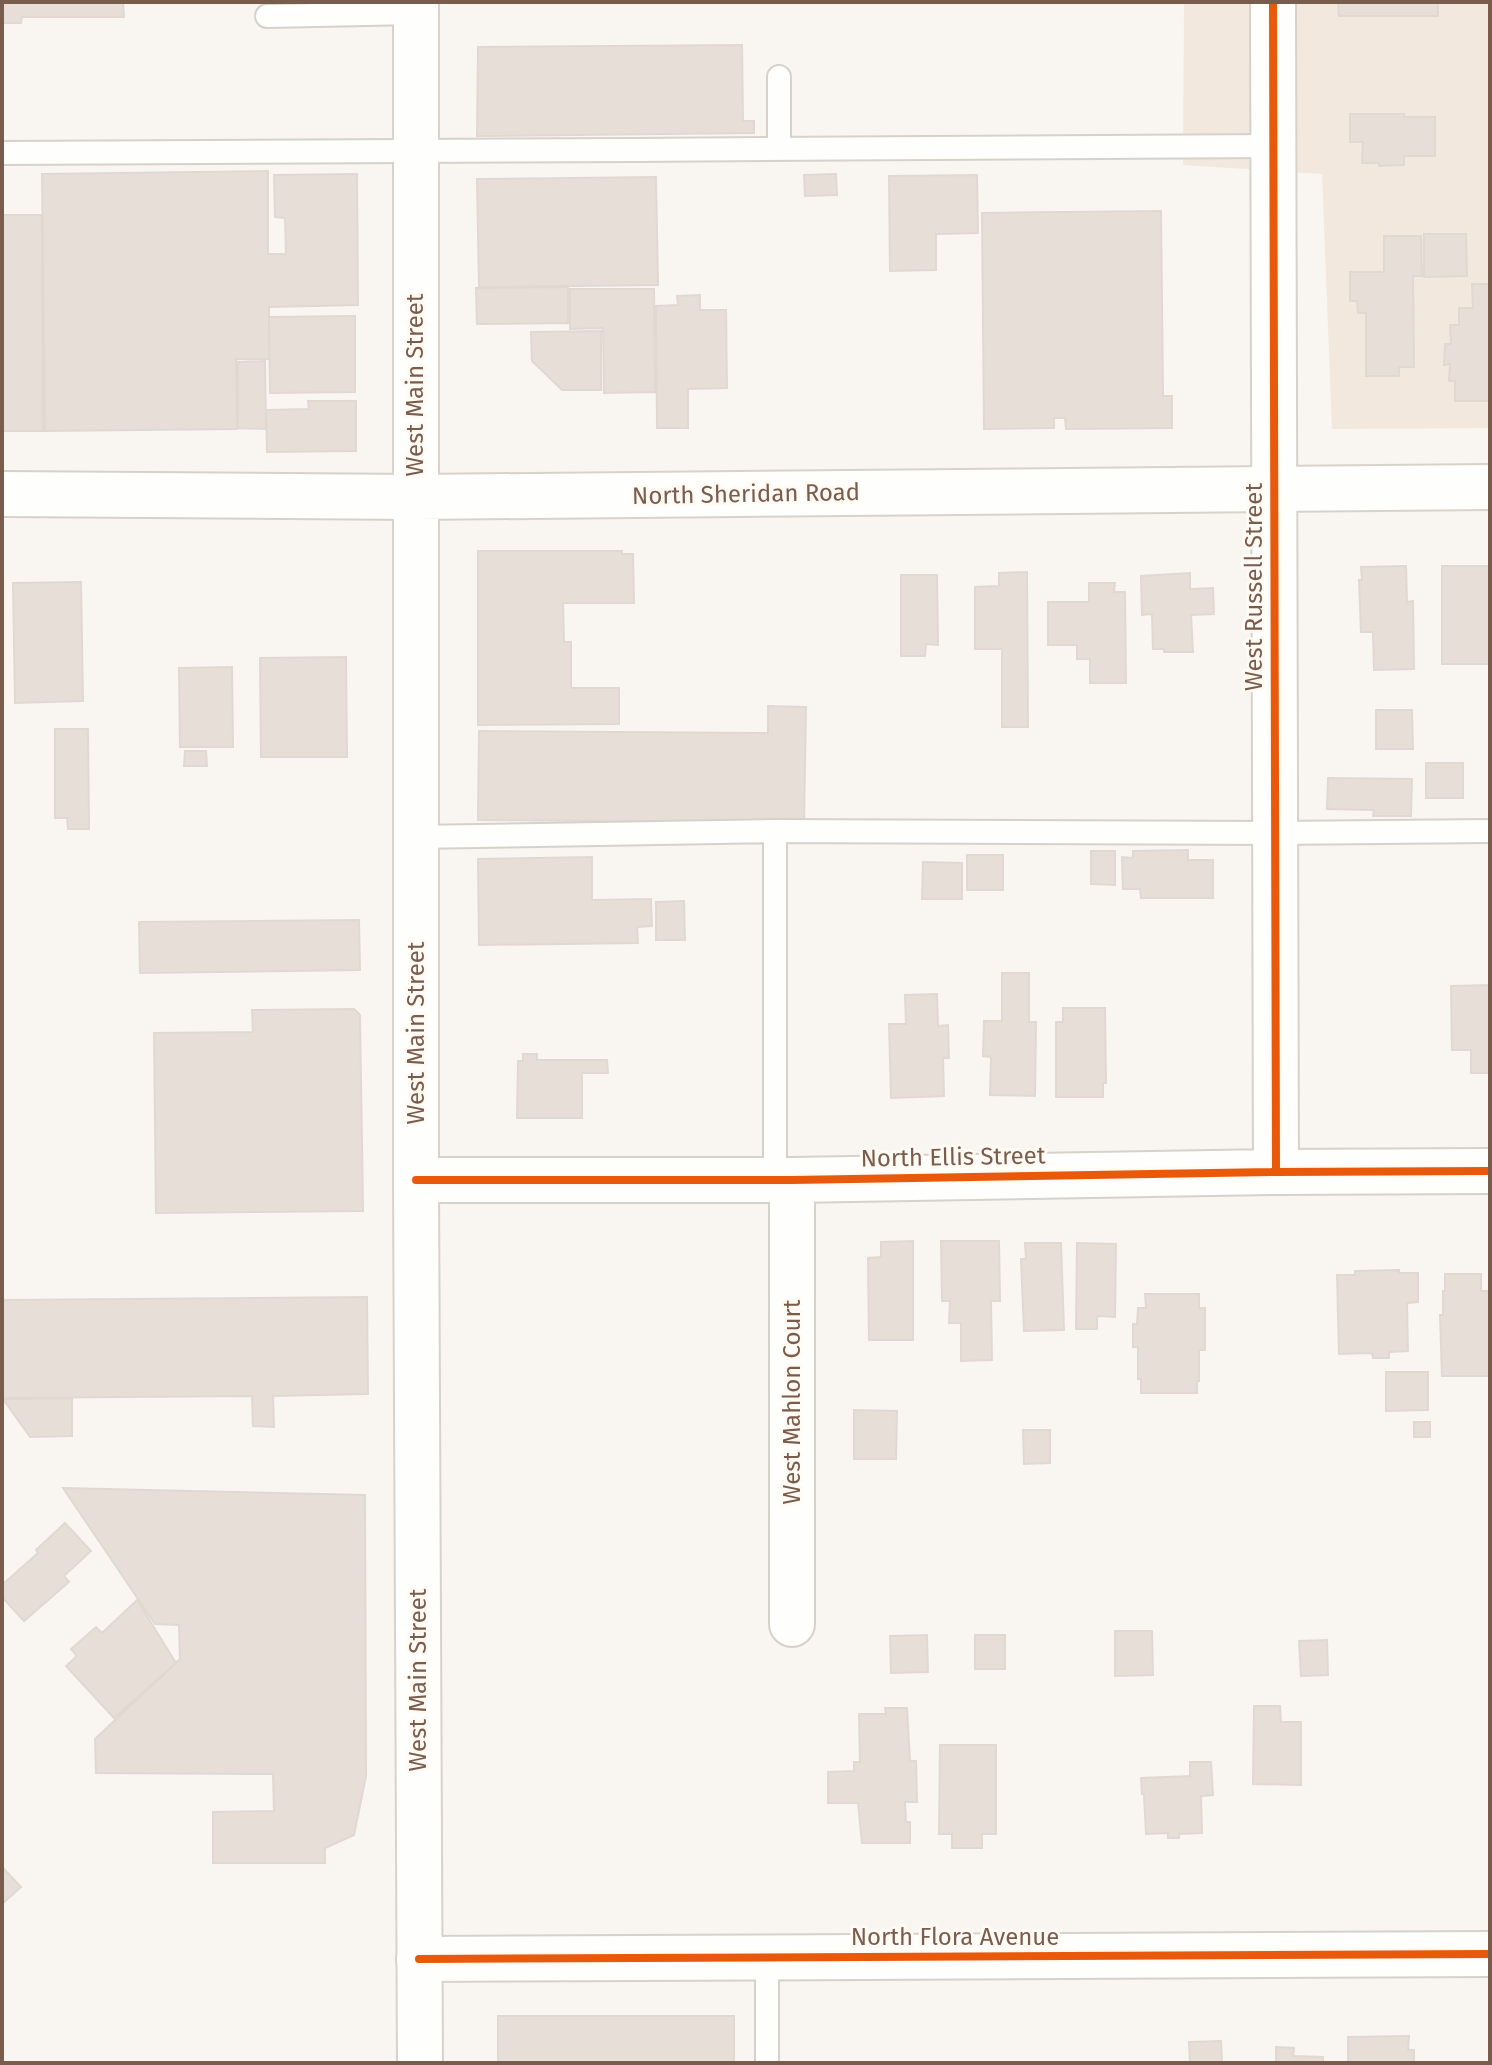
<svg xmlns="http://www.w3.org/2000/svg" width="1492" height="2065" font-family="'Fira Sans',sans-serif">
	<rect width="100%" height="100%" fill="#f9f5f0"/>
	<!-- residential -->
	<path fill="#f2e8de" d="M1184,2h306v426l-158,1 -10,-255 -139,-9z"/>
	<!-- building -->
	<path fill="#e6ded7" stroke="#e2d8d2" stroke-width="2" d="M2,2h121l1,15h-102l-1,6h-19z
		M1338,2h100v14h-99z
		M742,45l1,76h11v12l-277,3 1,-89z
		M1350,114h54v3h31v39h-31v9l-25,1v-3h-17l1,-21h-13z
		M268,171v83h18l-1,-36 -10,-1 -1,-42 83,-1 1,131 -89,2v52h-33l1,70 -192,2 -3,-257z
		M836,174l1,21 -32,1 -1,-21z
		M977,175l1,58 -42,1v36l-46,1 -1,-95z
		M656,177l2,108 -179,2 -2,-108z
		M1161,211l2,185h9v32l-106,1 -1,-11h-11v10l-70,1 -2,-216z
		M2,215h40l1,216h-41z
		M1424,234h42l1,42 -43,1z
		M1384,236h37l1,40h-9l1,91h-15v9h-33v-63h-8l-1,-12h-7v-29h34z
		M1472,284h18v117h-35v-20h-6l1,-17 -6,1 1,-21h6l-1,-19h9v-17h14z
		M568,287v36l-91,1 -1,-36z
		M570,289h84l1,103 -51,1 -1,-65 -33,1z
		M700,295v15h26l1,78 -39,1v39h-31l-1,-122 22,-1 -1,-9z
		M355,316v76l-85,1 -1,-76z
		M601,331v59h-39l-30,-29 -1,-29z
		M265,361l1,68 -28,-1v-66z
		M308,401h48v50l-89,1 -1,-42 43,-1z
		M478,551h144v3h11l1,49h-71l1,39h7v46h48v36l-141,1z
		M1406,566l1,36 6,-1 1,68 -40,1 -1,-38h-12l-2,-52h3l-1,-13z
		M1442,566h48v98h-48z
		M1027,572l1,155h-26v-78h-27v-62l24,-1v-13z
		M1190,573v16l23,-1 1,26 -23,1 2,37h-29v-3h-11l-1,-35 -10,1 -1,-39z
		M901,575h36l1,70 -12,-1 -1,12h-24z
		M81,582l2,119 -68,2 -2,-120z
		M1089,583h26l-1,9h11l1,91h-36v-24h-13v-14h-29v-43h41z
		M346,657l1,100h-86l-1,-99z
		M232,667l1,80h-53l-1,-79z
		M768,706l38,1 -2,115 -326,-2 1,-89 289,2z
		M1376,710h36l1,39h-37z
		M55,729h33l1,100h-21l-1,-11h-12z
		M185,751h21l1,15h-23z
		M1426,763h37v35h-37z
		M1328,778l84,1 -1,37h-38l1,-6 -47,-1z
		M1188,850v10h25v38h-72l-1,-9h-17l-1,-32 11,1v-7z
		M1091,851h24v34l-24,-1z
		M967,855h36v35h-36z
		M592,857v43l59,-1 1,27 -15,1 1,16 -159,2 -1,-86z
		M923,862l39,1v36h-40z
		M684,901l1,39h-29v-38z
		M359,920l1,50 -220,3 -1,-51z
		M1002,973h27v49h7l-1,74 -45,-1 1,-38 -8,-1 1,-35h18z
		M1490,985v88h-19v-23h-19l-1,-64z
		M937,994l1,32 10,-1 1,33h-6l1,38 -53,2 -2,-74h17l-1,-29z
		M1063,1008h42l1,75h-3v14h-47v-75h7z
		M354,1009l6,6 3,196 -207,2 -2,-180 99,-1 -1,-22z
		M523,1054h14v6h70l1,13h-26v45h-65l1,-57h5z
		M913,1241v99h-44l-1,-82 13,-1v-15z
		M941,1241h58l1,60h-9l1,59 -31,1v-38h-12l1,-22h-8z
		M1025,1243h36l3,87 -40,1 -3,-72h5z
		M1077,1243l39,1 -1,73 -18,-1v13h-21z
		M1399,1270v3h19v29l-11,1 1,48 -19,1v6h-16l-1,-5 -33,1 -2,-79h18v-4z
		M1445,1274h36v17h9v85h-48l-2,-61h3v-24h2z
		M1145,1294h54v14h6v42h-6v31h-2v12h-56v-14h-3v-32h-5v-23h4l1,-16h8z
		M367,1297l1,97 -95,2 1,31 -21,-1 -1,-30 -250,2v-98z
		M1386,1372h42v38l-42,1z
		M72,1398v38l-42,1 -27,-38z
		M854,1410l43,1 -1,48h-42z
		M1414,1422h16v15h-16z
		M1023,1430h27v33l-26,1z
		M63,1488l302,7 1,281 -12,59 -29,13v15h-112v-51l61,-1 -1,-37 -177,-1 -1,-34 85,-80 -1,-34 -24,-1z
		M65,1523l26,28 -27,25 5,6 -45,39 -22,-24v-12l36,-32 -2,-3z
		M137,1600l39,63 -62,55 -48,-52 11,-10 -6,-7 25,-22 6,6z
		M1115,1631h37l1,44 -38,1z
		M927,1635l1,37 -37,1 -1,-37z
		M975,1635h30v34h-30z
		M1327,1640l1,35 -27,1 -2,-35z
		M1254,1706h26l1,16h20v63l-48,-1z
		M885,1708h22l3,53h6l1,41h-12l1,20h4v21h-48l-4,-40h-30v-31l26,-1v-9h6l-1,-48h27z
		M940,1745h56v89h-14v14h-30v-14h-13z
		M1190,1762h21l2,33 -12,1 1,37 -23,1v4h-11v-5l-22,1 -2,-40h-2l-1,-16 49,-2z
		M2,1867l19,20 -19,17z
		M498,2016h236v47h-236z
		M1409,2036l-1,14h6v13h-66v-26z
		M1221,2041l1,22h-51h19l-1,-21z
		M1276,2047l18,1 -1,8 30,1v6h-47z"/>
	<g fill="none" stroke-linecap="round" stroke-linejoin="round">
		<defs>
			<path id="service" d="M267,16l149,-3
				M779,148v-71
				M2,153c424,-1 847,-5 1271,-7
				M416,837l359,-6 500,2 215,-2
				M775,1180v-349
				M767,1958v105"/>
			<path id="minor" d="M1273,2l3,1170
				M416,1180h376l484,-8 214,-1
				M792,1624v-444
				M419,1959l1071,-5"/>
			<path id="tertiary" d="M2,494l413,3"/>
			<path id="secondary" d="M416,2v1178l4,883
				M415,497l1075,-10"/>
		</defs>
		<!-- service casing -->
		<use href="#service" stroke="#d7d1cb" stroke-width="26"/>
		<!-- minor casing -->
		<use href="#minor" stroke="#d7d1cb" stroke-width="48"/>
		<!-- tertiary casing -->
		<use href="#tertiary" stroke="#d7d1cb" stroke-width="48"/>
		<!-- secondary casing -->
		<use href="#secondary" stroke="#d9d2cb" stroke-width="48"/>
		<!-- service -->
		<use href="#service" stroke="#fefefd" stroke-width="22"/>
		<!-- minor -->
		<use href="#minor" stroke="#fefefd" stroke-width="44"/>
		<!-- tertiary -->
		<use href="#tertiary" stroke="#fefefd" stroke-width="44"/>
		<!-- secondary -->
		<use href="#secondary" stroke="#fefefd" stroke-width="44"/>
		<defs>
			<path id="cycleway" d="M1273,2l3,1170
				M416,1180h376l484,-8 214,-1
				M419,1959l1071,-5"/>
		</defs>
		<!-- cycleway casing -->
		<use href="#cycleway" stroke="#fffaf3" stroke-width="13"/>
		<!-- cycleway -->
		<use href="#cycleway" stroke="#e8590c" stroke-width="8"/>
	</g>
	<g text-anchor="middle" stroke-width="6" stroke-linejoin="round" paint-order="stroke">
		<!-- street labels -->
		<g font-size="24" fill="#7a5c4d" stroke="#fffaf3">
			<text transform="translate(415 385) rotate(-90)" y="8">West Main Street</text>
			<text transform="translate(746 494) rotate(-1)" y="8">North Sheridan Road</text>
			<text transform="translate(1254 587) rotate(-90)" y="8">West Russell Street</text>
			<text transform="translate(416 1033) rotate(-90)" y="8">West Main Street</text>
			<text transform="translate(953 1157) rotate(-1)" y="8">North Ellis Street</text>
			<text transform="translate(792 1402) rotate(-90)" y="8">West Mahlon Court</text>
			<text transform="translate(418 1680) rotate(-90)" y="8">West Main Street</text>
			<text x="955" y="1945">North Flora Avenue</text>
		</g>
	</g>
	<!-- border -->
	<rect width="1492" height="2065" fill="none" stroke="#7a5c4d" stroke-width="8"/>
</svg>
